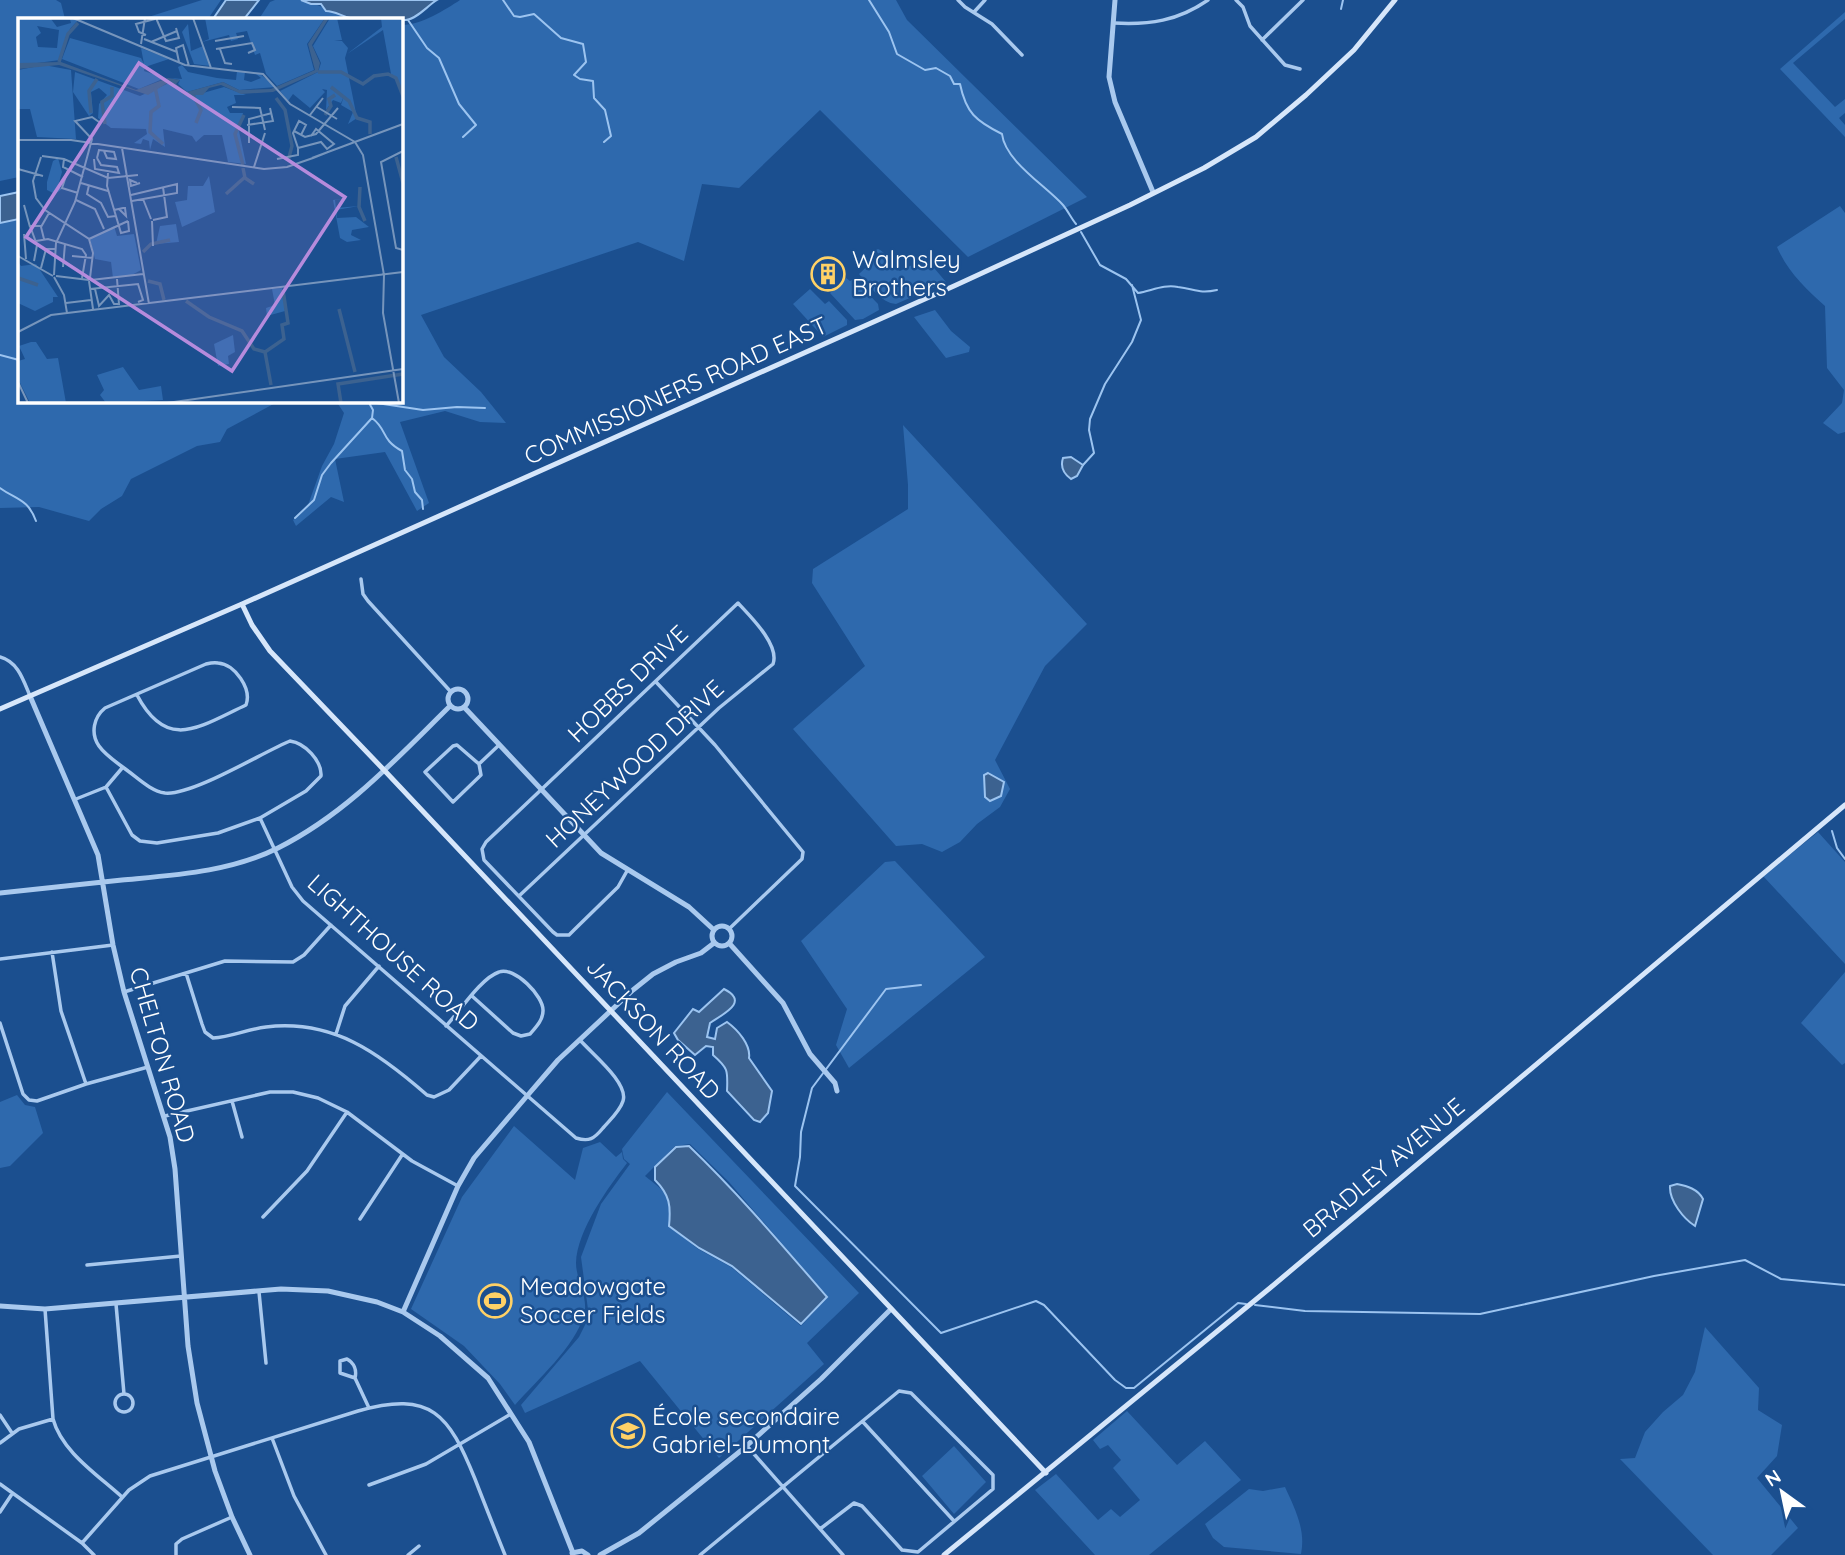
<svg xmlns="http://www.w3.org/2000/svg" width="1845" height="1555" font-family="Quicksand,sans-serif">
	<rect width="100%" height="100%" fill="#1b4f8f"/>
	<!-- green -->
	<path fill="#2e69ad" fill-rule="evenodd" d="M0,0h56l5,3 4,16h-46v158l-19,4z
		M202,0h19l-13,19h-66z
		M275,0h30l46,19h-92l11,-17z
		M460,0h436l11,20 180,177 -119,60 -148,-147 -81,78 -37,-4 -18,77 -46,-19 -217,73 23,42 37,35 25,31 -26,-1 -35,-11 -45,11 29,81 -12,8 -32,-59 -50,7 9,43 -13,-5 -35,29 -3,-6 15,-15 14,-39 12,-22 10,-31 -8,-12h65v-376c18,1 44,-15 59,-25z
		M1845,12v7l-52,44 42,44 10,-8v14l-6,5 6,7v12l-65,-68z
		M1840,206l5,7v219l-7,2 -15,-11 19,-20 2,-13 -17,-22 -2,-62c-20,-18 -37,-34 -48,-59z
		M19,220v181h260l-52,28 -7,13 -23,4 -66,33 -9,17 -21,13 -12,12 -50,-14 -39,1v-285z
		M878,249c10,4 12,17 22,22l20,-10 9,1 17,20 -50,22c-15,-1 -27,-19 -37,-30l20,-19 -3,-5z
		M846,278l4,3 4,-2 24,25 1,6 -16,9 -8,1 -25,-27z
		M810,289l15,15 4,-3 18,19v5l-24,12 -30,-33z
		M935,310l16,21 19,16 -1,5 -23,6 -32,-41z
		M903,425l184,199 -42,42 -50,94 15,29 -10,18 -23,17 -17,18 -18,10 -20,-8 -26,2 -103,-117 72,-63 -53,-83 1,-14 95,-60v-24z
		M1818,832l27,30v102l-82,-88z
		M895,861l90,96 -136,111 -13,-23 11,-36 -46,-68 84,-79z
		M1845,972v91l-3,2 -41,-42z
		M667,1092l192,201 -52,50 17,21 -105,94 -79,-97 -115,52 -4,-8 58,-68 10,-20 -8,-60 20,-53 29,-40 -6,-5 -2,-10zM690,1144l39,38 99,115 -27,29 -70,-59 -33,-18 -29,-23c1,-33 1,-30 -24,-50l30,-30z
		M17,1095l8,10 10,2 8,26 -33,33 -10,2v-66z
		M514,1126l61,54 8,-32 17,-6 16,15 6,-5 1,7 4,4c-19,25 -50,67 -51,100 0,17 13,35 8,52 -9,32 -47,65 -69,90l-15,-21 -36,-38 -53,-37 51,-112z
		M1705,1327l54,61 -1,22 24,15 -5,31 -20,22 41,50 -27,27h-58l-93,-96 15,-1 10,-26 18,-20 20,-17 12,-23z
		M1127,1411l50,54 28,-24 36,39 -92,75h-54l-60,-65 21,-16 42,46 13,-11 9,8 20,-17 -27,-32 8,-8 -13,-15 -8,4 -7,-9z
		M954,1446l32,36 -32,32 -32,-38z
		M1285,1487c10,22 21,43 16,67l-77,-7 -11,-9 -8,-14 44,-35 14,2z"/>
	<!-- water -->
	<path fill="#3c6290" stroke="#9cc4f0" stroke-width="2" d="M226,0h33l-15,19h-31z
		M301,0h136c-10,6 -20,19 -31,20 -8,0 -17,-3 -24,-1 -11,0 -21,0 -32,-1 -9,-2 -15,-7 -24,-7l-5,-7h-10z
		M19,192v27l-19,4v-27z
		M1071,457l12,8 -6,11 -6,3c-7,-5 -11,-12 -8,-21z
		M988,773l16,9 -3,14 -11,5 -5,-4 -1,-22z
		M724,989c26,13 -1,25 -14,34l-3,14 8,2 2,-11 10,-6c11,8 24,23 22,36l23,33 -4,22 -8,9 -6,-2 -27,-29c1,-21 1,-23 -14,-36v-8l-7,-1 -11,9 -17,-15 -4,-7 19,-24 6,3z
		M689,1146c49,47 93,99 138,151l-26,27 -69,-58 -33,-18 -30,-22c2,-20 1,-31 -14,-46v-13l21,-20z
		M1677,1184c10,2 21,5 26,15l-8,27c-11,-7 -26,-25 -25,-40z"/>
	<g fill="none" stroke-linecap="round" stroke-linejoin="round">
		<!-- stream -->
		<path stroke="#9cc4f0" stroke-width="2" d="M503,0l11,16 6,1 14,-3 27,24 22,6 3,18 -12,13 6,4 13,2 1,17 11,12 6,26 -7,6
			M869,0l20,32 8,22 28,16 11,-2 14,8 4,8h6c6,29 16,37 42,50 3,27 44,52 61,71 5,6 8,13 13,19
			M1341,9l2,-9
			M408,20l19,28 12,10 20,46 17,21 -13,12
			M1081,232l19,33 26,14 12,14c13,-2 26,-9 40,-6 17,2 21,7 39,3
			M0,355l19,5
			M370,402l53,8 34,-3 28,1
			M372,418c16,12 8,21 30,33l3,19 7,9 3,13 7,8 1,9
			M1083,465l11,-12 -5,-23 1,-11 15,-35 27,-42 9,-22 -9,-35
			M0,488c17,12 28,11 36,33
			M295,518l19,-18 8,-25 9,-12 41,-45 1,-8 -5,-9
			M1832,831l5,17 8,11
			M921,985l-35,4 -74,99 -11,44 -1,25 -5,29 146,147 95,-32 8,4 71,75 11,8h8l104,-85 8,1
			M1255,1305l50,6 175,3 174,-38 91,-16 36,19 64,6"/>
		<!-- minor -->
		<path stroke="#a9c9ee" stroke-width="3.5" d="M958,0l7,7 27,17 30,31
			M1236,0l7,7 7,19 35,39 15,4
			M975,11l10,-11
			M1114,23c35,2 64,-2 94,-23
			M1262,40l41,-40
			M361,579l2,15 5,7 83,91
			M0,657c18,5 23,22 30,39
			M656,682l59,63 88,107 -1,7 -73,70
			M479,764l-22,-19 -4,1 -28,26 28,30 28,-27 -2,-11 20,-19
			M106,787l26,48 8,6 17,2 61,-10 42,-15 46,-27 15,-15c1,-15 -16,-33 -31,-35 -27,11 -98,55 -125,52 -14,-2 -26,-14 -37,-22 -9,-7 -22,-15 -29,-25 -9,-13 -5,-29 6,-38l101,-44c4,-1 8,-2 12,-1 17,1 34,26 28,42 -47,22 -79,47 -109,-10
			M76,799l30,-12 17,-20
			M260,818l32,69 11,14 273,237c13,4 18,1 27,-10 7,-8 17,-17 20,-27 6,-18 -31,-47 -43,-61
			M519,896l200,-188 54,-44c7,-19 -23,-48 -35,-61l-252,239 -4,7 2,11 69,72 4,3h12l5,-5 44,-43 9,-16
			M52,952l9,59 25,73
			M0,959l113,-14
			M186,973l16,51 3,8 8,6c18,-1 35,-9 53,-11 67,-8 113,26 161,68l7,2 15,-7 32,-34
			M124,992l101,-31 68,1 11,-7 27,-30
			M0,1023l23,71 6,6 8,1 49,-17 62,-17
			M446,1026c14,-15 35,-48 53,-54 15,-6 45,24 44,39 0,9 -7,16 -13,23l-9,2 -8,-3 -41,-37
			M336,1034l9,-28 34,-40
			M232,1101l10,36
			M165,1116l105,-24h23l25,6 29,14 65,49 46,25
			M263,1217l44,-46 40,-59
			M360,1219l42,-64
			M87,1265l94,-9
			M259,1292l7,71
			M116,1304l8,90
			M45,1309l8,110c9,33 45,56 69,78
			M355,1378l-15,-5v-12l7,-2c7,4 10,11 8,19l14,30
			M115 1403a9 9 0 1 1 18 0a9 9 0 1 1-18 0Z
			M0,1415l12,18
			M863,1422l91,99
			M272,1438l22,58 32,59
			M0,1443l19,-14 34,-10
			M746,1445l97,110
			M0,1484l82,59 12,12
			M369,1485l57,-21 85,-50
			M0,1512l12,-18
			M82,1543l47,-53 21,-14 208,-65c74,-21 91,4 117,68 10,26 20,51 30,76
			M176,1555v-11l6,-5 50,-22
			M408,1555l11,-9
			M700,1555l199,-164 12,2 82,82v14l-75,63 -16,-2 -40,-44 -8,-3 -34,26"/>
		<!-- tertiary -->
		<path stroke="#a9c9ee" stroke-width="5" d="M1115,0l-6,77 6,25 38,90
			M448 699a10 10 0 1 1 20 0a10 10 0 1 1-20 0Z
			M30,696l68,159 15,90 11,47 46,145 5,32 13,177 9,57 18,68 17,46 18,38
			M464,707l137,146 88,54 25,23
			M0,893c41,-4 81,-9 122,-13 53,-5 108,-8 156,-32 68,-34 119,-90 172,-142
			M712 936a10 10 0 1 1 20 0a10 10 0 1 1-20 0Z
			M729,943l54,60 27,51 25,29 2,8
			M0,1306l45,3 236,-20 47,2 49,11 26,10 37,24 48,42 41,64 44,111
			M403,1312l55,-126 16,-28 53,-62 31,-36 75,-70 20,-16 23,-12 25,-9 13,-10
			M572,1553l10,-2 6,4
			M600,1555l39,-22 104,-84 78,-70 70,-70"/>
		<!-- secondary -->
		<path stroke="#d6e6fa" stroke-width="5" d="M242,604l10,21 18,26 114,119 662,703
			M0,709l242,-105 712,-318 176,-81 74,-37 52,-31 50,-42 48,-45 41,-50
			M944,1555l326,-267 575,-483"/>
	</g>
	<!-- icons -->
	<defs>
		<symbol id="building-ring" viewBox="-11 -11 22 22"><circle r="9.5" fill="#1b4f8f" stroke="#ffd166" stroke-width="1.5"/><path d="M-4-6H4V6H1V3H-1V6H-4ZM-2.5-4.3h1.7v1.8h-1.7ZM.8-4.3h1.7v1.8H.8ZM-2.5-1h1.7V.8h-1.7ZM.8-1h1.7V.8H.8Z" fill="#ffd166"/></symbol>
		<symbol id="stadium-ring" viewBox="-11 -11 22 22"><circle r="9.5" fill="#1b4f8f" stroke="#ffd166" stroke-width="1.5"/><path d="M0-5a6.5 5 0 1 0 0 10a6.5 5 0 1 0 0-10ZM-3.5-1.8h7v3.6h-7Z" fill="#ffd166"/></symbol>
		<symbol id="school-ring" viewBox="-11 -11 22 22"><circle r="9.5" fill="#1b4f8f" stroke="#ffd166" stroke-width="1.5"/><path d="M0-5L7-2L0 1L-7-2ZM-4 1L0 2.5L4 1V4Q0 6-4 4Z" fill="#ffd166"/></symbol>
	</defs>
	<g fill-rule="evenodd">
		<use href="#building-ring" x="809" y="255" width="38" height="38"/>
		<use href="#stadium-ring" x="476" y="1282" width="38" height="38"/>
		<use href="#school-ring" x="609" y="1412" width="38" height="38"/>
	</g>
	<g text-anchor="middle" stroke-width="5" stroke-linejoin="round" paint-order="stroke">
		<!-- poi labels -->
		<g font-size="24" fill="#fff" stroke="#1b4f8f" text-anchor="start">
			<text x="852" y="268">Walmsley<tspan x="852" dy="28">Brothers</tspan></text>
			<text x="520" y="1295">Meadowgate<tspan x="520" dy="28">Soccer Fields</tspan></text>
			<text x="652" y="1425">École secondaire<tspan x="652" dy="28">Gabriel-Dumont</tspan></text>
		</g>
		<!-- street labels -->
		<g font-size="24" fill="#fff" stroke="#1b4f8f">
			<text transform="translate(676 391) rotate(-24)" y="8">COMMISSIONERS ROAD EAST</text>
			<text transform="translate(628 684) rotate(-44)" y="8">HOBBS DRIVE</text>
			<text transform="translate(635 764) rotate(-43)" y="8">HONEYWOOD DRIVE</text>
			<text transform="translate(393 953) rotate(42)" y="8">LIGHTHOUSE ROAD</text>
			<text transform="translate(653 1029) rotate(47)" y="8">JACKSON ROAD</text>
			<text transform="translate(162 1055) rotate(74)" y="8">CHELTON ROAD</text>
			<text transform="translate(1384 1168) rotate(-40)" y="8">BRADLEY AVENUE</text>
		</g>
	</g>
	<!-- overview -->
	<g transform="translate(18 18)">
		<rect width="385" height="385" fill="#1b4f8f"/>
		<path d="M0,0l33,1 6,8 14,-4 -1,-4 8,1 -8,9 -10,31 -38,5 -4,-2zM19,8l22,4 -2,18 -19,-1 -2,-10 5,-4zM187,0h120l-18,26 7,26 -37,16 -11,-12 -6,-21 -5,2 -8,-24 -11,2 2,6 -7,2 -2,-6 -27,7 7,-3zM312,0h7l5,22 -8,1h8l6,7 -3,10 12,60 -9,6 5,-12 -12,-7 3,-9 -3,7 -8,-3 -7,10 1,-20 -5,-1 3,3 -15,16 -17,-14 -5,7 -8,-10 38,-19 3,-9 -8,-17zM363,0h22v83l-6,-23 -6,-4 -8,-44 -36,24 35,-27zM170,6l3,27 12,-5 7,20 -16,-2 -12,-32zM52,20l71,20 3,6 -3,-16 28,11 -24,8 -1,4 21,7 -26,11 -77,-30zM26,47l27,5 5,69 -39,-2 -7,-28h-12v-39zM164,47l6,7 29,6 19,2 1,-9 8,1 -1,8 7,2 10,-4 -5,-4 3,-1 17,14 -37,3 -16,-8 -36,10 -9,-8 2,-4 -10,-2 12,1 -4,-12zM57,54l65,24 29,-13 20,14 35,-10 22,8h-12l2,8 -9,4 3,6h13l-4,18 7,33 -18,-2 -6,-27h-18l-8,7 -4,-6 -29,-7 2,18 -12,-8 -3,11 -1,-9 -6,-2 -2,5 -7,-1 13,-9 -1,-5 -35,-1 -13,-10 1,-14 8,-9 -8,-7 -8,4 2,21 -4,3 -16,-24zM40,140l4,14 -4,14 4,3 -7,5 -8,-4v-8l6,-21zM191,158l6,36 -33,15 -7,-25 12,-2 1,-14h15zM336,179l-19,3 1,8 23,-2 -23,4 1,8 19,-1 13,10 -17,3 -1,5 10,5 -14,2 -7,-4 -7,-38zM158,206l3,18 -23,2 4,-18zM96,208l3,10 17,-2 7,36 -9,5 -19,3 -2,-16 -16,-3 -5,-20zM0,244l3,4 15,-2 22,33h-5v5l-18,9 -17,-8zM264,270l3,23 -18,5 -1,-8 9,-3 -3,-16zM215,317l2,17 -7,4 1,8 -11,2 -4,-22zM13,324h5l11,17 11,-1 8,45h-36l-12,-24v-18l7,-2 -6,-13zM105,349l16,23 22,-4 2,14 -57,3 -6,-8 4,-5 -7,-15z" fill="#2e69ad" fill-rule="evenodd"/>
		<path d="M307,0h4l-17,27 8,18 -2,9 -45,20 -32,2 -20,-9 -12,3 -6,7h-19l-15,-13 -21,13 -89,-30 -41,4v-6l43,-1 75,28 32,-12 12,2 -4,4 11,8 36,-10 16,8 32,-1 44,-19 -7,-26z" fill="#3c6290"/>
		<path fill="none" stroke="#3c6290" stroke-width="3.5" d="M41,44l9,-28 10,-11M300,54h23l22,12 11,-8 14,-2 8,4 7,18M137,69l4,19 -8,6 -1,20 13,12M313,69l18,14 8,17 13,4v12M175,77l8,15 -5,13M258,80l9,12 7,36 -4,15M73,95l-2,-22 8,-12M307,97l6,-9 -2,-7 6,-4M87,106l-3,-22 10,-6v-9M378,139l7,26M225,147l-8,-31 9,-19M225,150l2,10 9,6M342,169l-1,20 6,14M208,176l19,-17M125,234l8,-8 19,-4M0,260l20,7M130,263l12,3 4,16M168,283l23,16 33,14 12,18 11,3M321,291l16,63M253,367l-6,-33 19,-13 -2,-14 6,-2 -5,-33M323,385l-3,-19 65,-10"/>
		<path fill="none" stroke="#7695bc" stroke-width="2" d="M55,0l112,47 78,9 27,30 65,38M138,0l10,23 13,-3 -3,-10M175,0l18,50M128,17l-7,-3 -3,-8 19,-5M126,21l33,13M197,23l29,-5M133,24l26,-11M123,26l4,-26M198,31l36,-6 3,7 -7,3M202,31l5,14 7,1M161,44l-3,-14 7,-3 6,21M214,89l28,1 5,22M299,89l20,12M292,97l13,-17M229,107l26,-4 -3,-13M276,113l11,6 11,-3 22,-26M0,122h53l193,29 23,-2 26,-9 15,-6 -16,6M337,124l8,13 21,120 -1,38 16,90M231,125v-24l23,-6M104,130l27,156M280,130l23,-6 6,7 7,-5 -18,-15 -5,7M280,130l-5,-15 6,-12 7,4 -5,10M385,133l-22,11 15,86 7,2M310,134l75,-28M24,138l22,3 44,19 30,-3M23,139l-8,24 3,17 9,12 44,29 4,14 -3,25M79,140l2,-8 15,2 2,7 -9,-1 -3,-7M46,141l-1,8 20,10M76,141l1,10 24,4 -2,-6 -16,-2 -4,-7M259,141l21,-4v-7M236,149l11,-34M0,151l25,7M50,152l-6,18 16,5M90,155l-1,13 14,47 8,-2 -1,-10M63,165l27,8M119,165l-7,-3 1,6 9,-3M71,167l-2,9 14,9 7,14 8,-1M113,177l46,-11v9l-45,8M125,181l8,20M58,182l19,9 9,20M6,187l6,22M96,192l9,-2h2l1,8 -7,-7M135,202l14,-3 -4,-30M134,203l1,25M6,216l2,25M26,221l-3,-12 8,-14M71,221l39,-18M18,223l12,-2 34,10 4,6 -4,23M0,238l35,20M54,238l21,2M16,243l3,-16 -7,-19h12M45,249l2,-23M23,250l5,-19h9M36,257l2,-32 19,-41 17,-63 -17,-18 17,-4 7,5M38,258l33,4M36,259l10,18 3,18M73,262l52,-6M71,263l4,28M72,271l48,-5 5,16 -5,2M77,271l4,17 10,-11 5,9h5l-2,-25M48,285l25,-3M0,314l33,-17 352,-43M0,364l10,21M149,385l236,-34"/>
		<path fill="#b68bdc" fill-opacity="0.15" stroke="#b68bdc" stroke-width="3.5" d="M121,45l206,134 -113,174 -206,-134z"/>
		<rect width="385" height="385" fill="none" stroke="#fff" stroke-width="3.5"/>
	</g>
	<!-- north arrow -->
	<g transform="translate(1782 1492) rotate(327)" stroke="#1b4f8f" stroke-width="5" paint-order="stroke">
	<path d="M0-5L12 26L0 18L-12 26Z" fill="#ffffff"/>
	<text y="-10" font-size="19" font-weight="bold" text-anchor="middle" fill="#ffffff">N</text>
	</g>
</svg>
